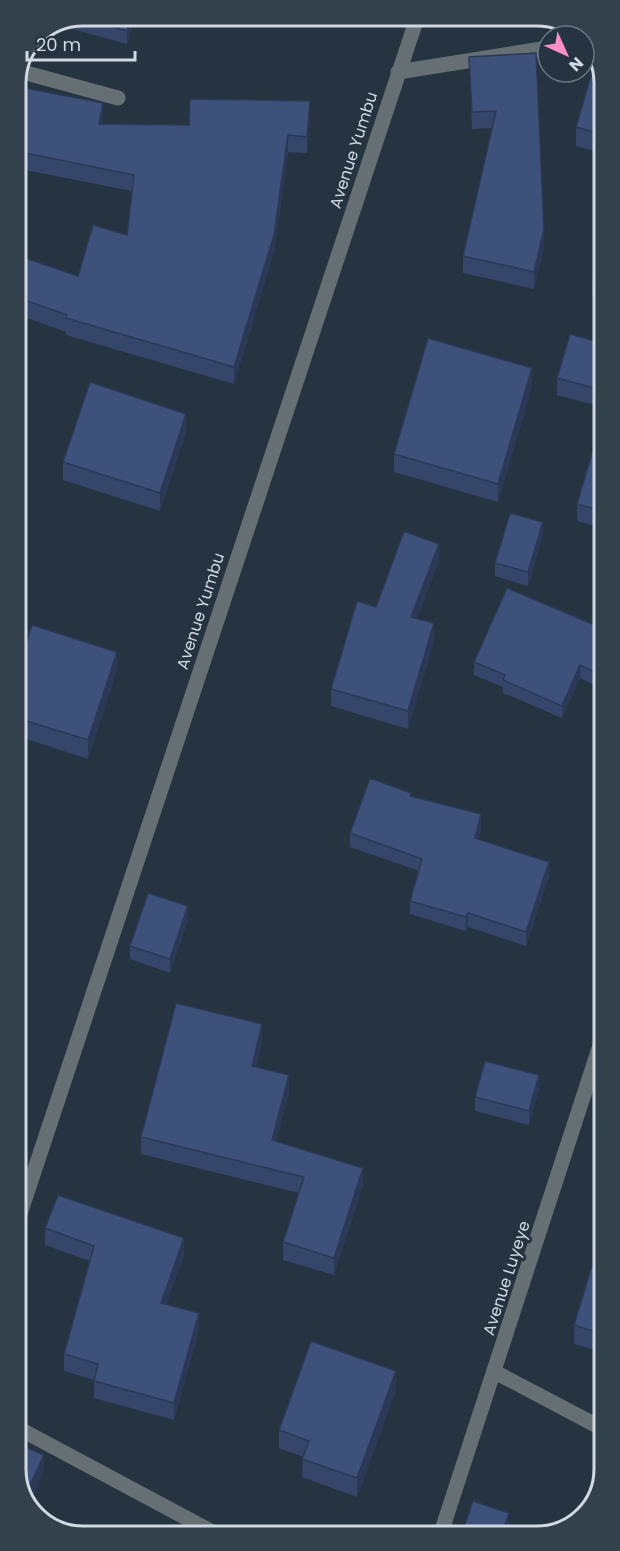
<svg xmlns="http://www.w3.org/2000/svg" width="620" height="1551" font-family="Poppins,sans-serif">
	<rect width="100%" height="100%" fill="#253440"/>
	<g fill="none" stroke-linecap="round" stroke-linejoin="round">
		<!-- minor -->
		<path stroke="#666f73" stroke-width="15" d="M584,43l4,-1
			M19,71l99,27
			M398,72l150,-24
			M18,1220l400,-1205
			M495,1372l110,58
			M18,1428l200,107
			M441,1533l163,-500"/>
	</g>
	<!-- wall -->
	<path fill="#35466a" d="M82,15h54l-9,29 -69,-19z
		M536,53l8,193 -10,43 -71,-16v-17l29,-128 -20,1 -3,-72z
		M602,61v92l-26,-7v-19z
		M15,86l88,34 -1,4 87,1 121,-7 -3,35 -19,-1 -14,100 -40,132 -168,-49v-3l-50,-18v-59l62,21 49,-41 5,-44 -117,-23z
		M602,245v53l-10,-3v-17z
		M602,343v64l-45,-12v-17z
		M532,387l-34,115 -104,-30v-18z
		M602,419l1,109 -26,-7v-17z
		M186,432l-26,79 -97,-31v-18z
		M543,535l-15,51 -33,-10v-13z
		M439,561l-22,57 17,23 -26,88 -77,-23v-17l45,-82z
		M597,634l6,2v53l-23,-11 -18,40 -59,-25v-6l-29,-12v-13z
		M117,670l-29,89 -71,-23v-64z
		M411,796l70,32 -3,11 71,37 -23,70 -58,-19 -2,4 -56,-17v-13l9,-30 -69,-24v-14z
		M188,920l-18,53 -40,-14v-13z
		M262,1041l-6,26 33,25 -13,49 87,44 -29,90 -51,-15v-18l16,-49 -158,-39v-17z
		M539,1089l-10,36 -54,-14v-14z
		M604,1226l1,127 -31,-9v-19z
		M45,1228l139,27 -18,49 33,26 -25,90 -80,-22v-18l-30,-9v-17l25,-93 -44,-16z
		M396,1390l-39,107 -55,-20 1,-20 -24,-9v-18z"/>
	<!-- shaded-wall -->
	<path fill="#2b3956" d="M132,15h4l-9,29v-13z
		M310,101v17l-3,35v-16z
		M103,103v17l-4,21v-17z
		M288,135v17l-14,100 -40,132v-17z
		M544,229v17l-10,43v-17z
		M532,368v19l-34,115v-18z
		M186,414v18l-26,79v-18z
		M543,522v13l-15,51v-14z
		M439,544v17l-28,73v-17z
		M434,623v18l-26,88v-18z
		M117,652v18l-29,89v-19z
		M580,665v13l-18,40v-12z
		M481,814v14l-6,24v-14z
		M549,862v14l-23,70v-14z
		M188,906v14l-18,53v-14z
		M468,913v14l-2,4v-14z
		M262,1024v17l-10,42v-17z
		M289,1075v17l-17,65v-17z
		M539,1075v14l-10,36v-14z
		M363,1168v17l-29,90v-17z
		M184,1238v17l-23,65v-17z
		M199,1313v17l-25,90v-17z
		M396,1371v19l-39,107v-19z
		M44,1455v17l-15,33 -5,-7z
		M509,1513v14l-2,6h-5z"/>
	<!-- building -->
	<path fill="#3e517b" stroke="#2b3956" stroke-width="1.5" d="M82,15h50l-5,16 -49,-14z
		M536,53l8,176 -10,43 -71,-16 33,-145 -24,1 -3,-55z
		M597,55l5,6v73l-26,-7z
		M15,86l88,17 -4,21 90,1 1,-26 120,2 -3,36 -19,-2 -14,100 -40,132 -168,-49 1,-3 -51,-18v-42l62,21 15,-51 34,10 7,-60 -119,-24z
		M602,245v36l-10,-3z
		M570,334l32,9v47l-45,-12z
		M428,338l104,30 -34,116 -104,-30z
		M90,382l96,32 -26,79 -97,-31z
		M602,419l1,92 -26,-7z
		M510,513l33,9 -15,50 -33,-9z
		M404,531l35,13 -28,73 23,6 -26,88 -77,-22 26,-88 19,6z
		M507,588l90,38 -3,6 9,4v40l-23,-11 -18,41 -59,-26 2,-5 -31,-13z
		M32,625l85,27 -29,88 -71,-22v-46z
		M370,778l41,15 -1,3 71,18 -6,24 74,24 -23,70 -58,-19 -2,4 -56,-16 12,-42 -72,-26z
		M148,893l40,13 -18,53 -40,-13z
		M176,1003l86,21 -10,42 37,9 -17,65 91,28 -29,90 -51,-16 21,-65 -163,-40z
		M485,1061l54,14 -10,36 -54,-14z
		M58,1195l126,43 -23,65 38,10 -25,90 -80,-22 4,-17 -34,-10 30,-108 -49,-18z
		M604,1226l1,109 -31,-10z
		M311,1341l85,30 -39,107 -55,-19 7,-18 -30,-11z
		M18,1444l26,11 -20,43 -6,-8z
		M473,1501l36,12 -7,20h-40z
		M41,1521l45,15h-8z"/>
	<g text-anchor="middle" stroke-width="6" stroke-linejoin="round" paint-order="stroke">
		<!-- street labels -->
		<g font-size="16" fill="#d1dae2" stroke="#253440">
			<text transform="translate(353 150) rotate(-72)" y="6">Avenue Yumbu</text>
			<text transform="translate(200 611) rotate(-72)" y="6">Avenue Yumbu</text>
			<text transform="translate(506 1278) rotate(-72)" y="6">Avenue Luyeye</text>
		</g>
	</g>
	<!-- crop -->
	<path d="M0 0H620V1551H0ZM83 26H537A57 57 0 0 1 594 83V1469A57 57 0 0 1 537 1526H83A57 57 0 0 1 26 1469V83A57 57 0 0 1 83 26Z" fill="#33414d" fill-rule="evenodd"/>
	<path fill="none" stroke="#d1dae2" stroke-width="3" d="M83 26H537A57 57 0 0 1 594 83V1469A57 57 0 0 1 537 1526H83A57 57 0 0 1 26 1469V83A57 57 0 0 1 83 26Z"/>
	<!-- north arrow -->
	<g transform="translate(566 54) rotate(135)"><circle r="28" fill="#253440" stroke="#6a7681" stroke-width="1.5"/>
	<path d="M0-4.5L10 22L0 15L-10 22Z" fill="#fb8fc6"/>
	<text y="-9" font-size="16" font-weight="bold" text-anchor="middle" fill="#d1dae2">N</text>
	</g>
	<!-- scale -->
	<path d="M27 51v9h108v-9" fill="none" stroke="#d1dae2" stroke-width="3"/>
	<text x="36" y="51" font-size="18" fill="#d1dae2" stroke="#253440" stroke-width="4.5" paint-order="stroke">20 m</text>
</svg>
